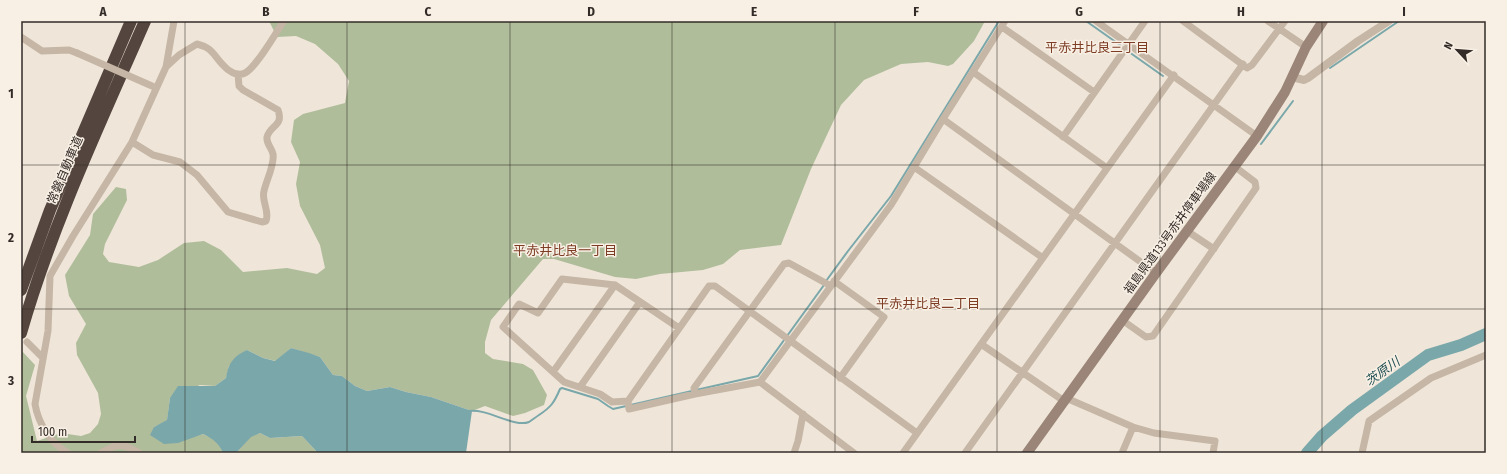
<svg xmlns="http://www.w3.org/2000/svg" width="1507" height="474" font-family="'Fira Sans Condensed','Noto Sans JP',sans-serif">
	<rect width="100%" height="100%" fill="#efe6d9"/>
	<!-- green -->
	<path fill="#b0bd9b" d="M269,21h716l-11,20 -21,23 -5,2 -20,-4 -27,2 -37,16 -23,25 -30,64 -30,76 -41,5 -17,14 -20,6 -43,4 -24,5 -21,-2 -61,-18h-11l-52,61 -6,22v11l8,6 30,5 10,6 14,25 -3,10 -19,8 -12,3 -28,-10 -13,5 -41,-14 -25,-5 -16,-5 -23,4 -12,-5 -13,-10 -9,-1 -13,-18 -29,-9 -15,13 -13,-3 -16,-8 -18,16 -3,12 -11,8 -15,-1 -30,13 -3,23 -13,6 39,10 10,-3 10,5 7,6 3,8h-202v-103l14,15 -9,31 11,45 24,-8 20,3 9,-3 8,-9 3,-10 -3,-21 -21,-38 -1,-12 10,-19 -17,-28 -4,-21 25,-40 3,-21 23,-27 10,2 1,11 -22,44 -2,10 6,8 30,5 19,-7 26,-17 20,-2 17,9 22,22 44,-4 30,6 8,-6 -5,-23 -20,-39 -4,-22 4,-22 -9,-20 3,-22 9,-6 42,-11 4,-22 -11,-17 -23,-20 -19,-8 -19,1z
		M260,433l10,5 32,-2 16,17h-84l3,-1 14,-16z"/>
	<!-- water -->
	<path fill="#7aa7aa" d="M291,348l18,5 11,4 13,18 9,1 13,10 12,5 23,-4 16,5 25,5 41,14 -6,42h-148l-16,-17 -32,2 -10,-5 -9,4 -14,15 -14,1c-4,-10 -10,-14 -20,-19l-25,9 -14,1 -14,-9 4,-8 13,-7 3,-22 8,-12h37l11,-8c3,-16 7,-21 21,-28l16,8 12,3z"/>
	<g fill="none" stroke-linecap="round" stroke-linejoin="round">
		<!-- stream -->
		<path stroke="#7aa7aa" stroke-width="2" d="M1086,21l34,24
			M1129,52l34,24
			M1330,68l69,-47
			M1261,144l32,-43
			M826,281l22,-30 43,-55 108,-175
			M696,390l62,-14 66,-91
			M469,411c18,-3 45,17 60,11 3,-2 7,-5 10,-7 12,-8 15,-12 21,-26l2,-1 36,11 10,7 5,3 79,-18"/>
		<!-- river -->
		<path stroke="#7aa7aa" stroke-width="12" d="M1307,453l15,-17 30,-26 76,-55 33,-10 25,-11"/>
		<!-- minor -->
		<path stroke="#c6b6a6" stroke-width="7" d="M1005,21l-62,98 213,154
			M1096,21l161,115
			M1183,21l64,47 5,-3 33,-44
			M1268,21l38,26
			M1002,27l92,65
			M21,37l21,14 27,-1 8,3
			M166,67l8,-46
			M973,72l134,96
			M1063,137l82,-116
			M132,142l21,13 27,7 17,13 31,37 34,10 4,-1c4,-10 -5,-20 -2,-30 2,-10 11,-27 9,-37 -1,-6 -7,-10 -6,-17 3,-12 17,-11 11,-27l-35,-20 -4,-4 -1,-12
			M914,167l129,91
			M1187,231l27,18
			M834,281l50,36 -44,61
			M615,285l-53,-6 -24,34 -19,-9 -16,23 61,55 36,12 12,8 16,-1 81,-115h6l202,147
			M1122,320l24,17 7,-1 103,-148 -1,-6 -21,-16
			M27,342l16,16
			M981,344l83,57
			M553,372l62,-87 64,43
			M580,387l60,-85
			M695,394l-1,-6 90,-124 5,-1 42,23
			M1066,398l67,29 21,6 61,8 -2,12
			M628,401l1,8 66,-15 65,-12
			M68,453c-17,-9 -30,-30 -33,-49l13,-73 2,-55 23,-40 59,-94 34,-75 13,-12 18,-11c16,4 16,11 26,21 5,6 14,12 22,8 11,-5 31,-41 39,-52
			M101,453c16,-10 22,-10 38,0
			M794,453l4,-12 5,-27
			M854,453l-94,-71 131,-177 52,-86
			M903,453l271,-378
			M965,453l278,-389
			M1122,453l11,-26
			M1362,453l7,-32 62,-43 55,-23"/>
		<!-- tertiary -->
		<path stroke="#c6b6a6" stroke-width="8" d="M1292,77l12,3 4,-2 50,-37 31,-20"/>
		<!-- secondary -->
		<path stroke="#9a8578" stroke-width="10" d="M1027,453l129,-180 101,-137 28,-44 21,-45 17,-26"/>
		<!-- motorway -->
		<path stroke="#54463e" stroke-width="12" d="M21,290l29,-80 81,-189
			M21,333c31,-108 79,-209 124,-312"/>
		<!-- minor-bridge -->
		<path stroke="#c6b6a6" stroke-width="7" d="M77,53l75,33"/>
	</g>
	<!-- grid -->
	<path fill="none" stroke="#332b27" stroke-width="1" stroke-opacity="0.55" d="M185,21v432M347,21v432M510,21v432M672,21v432M835,21v432M997,21v432M1160,21v432M1322,21v432M21,165h1465M21,309h1465"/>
	<g text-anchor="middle" stroke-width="3" stroke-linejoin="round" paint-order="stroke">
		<!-- street labels -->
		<g font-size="12" fill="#332b27" stroke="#f8f0e5">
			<text transform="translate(65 170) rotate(-67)" y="4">常磐自動車道</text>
			<text transform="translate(1170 233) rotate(-54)" y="4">福島県道133号赤井停車場線</text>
		</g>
		<!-- neighbourhood labels -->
		<g font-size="13" fill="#7d3d25" stroke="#f8f0e5">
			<text x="1097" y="52">平赤井比良三丁目</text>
			<text x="565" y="255">平赤井比良一丁目</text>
			<text x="928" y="308">平赤井比良二丁目</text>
		</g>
		<!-- water labels -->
		<g font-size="13" font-style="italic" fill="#1f4d52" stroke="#f8f0e5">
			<text transform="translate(1382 371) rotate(-36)" y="5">茨原川</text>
		</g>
	</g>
	<!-- border -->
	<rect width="1507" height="474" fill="none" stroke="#f8f0e5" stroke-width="44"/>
	<!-- north arrow -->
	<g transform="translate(1457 50) rotate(296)" stroke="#f8f0e5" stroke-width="3" paint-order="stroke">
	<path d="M0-3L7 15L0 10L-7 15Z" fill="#332b27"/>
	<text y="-6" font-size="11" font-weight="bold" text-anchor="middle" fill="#332b27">N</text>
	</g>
	<!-- scale -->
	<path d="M32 436v6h103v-6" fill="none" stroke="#332b27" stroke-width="2"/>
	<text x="38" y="436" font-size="12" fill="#332b27" stroke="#f8f0e5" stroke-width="3" paint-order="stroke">100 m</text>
	<rect x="22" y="22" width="1463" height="430" fill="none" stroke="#332b27" stroke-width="1.5"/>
	<g font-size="13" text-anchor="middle" font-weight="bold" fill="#332b27">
		<text x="103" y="16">A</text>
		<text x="266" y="16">B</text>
		<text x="428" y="16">C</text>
		<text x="591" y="16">D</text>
		<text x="754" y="16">E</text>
		<text x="916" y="16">F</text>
		<text x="1079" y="16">G</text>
		<text x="1241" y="16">H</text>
		<text x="1404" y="16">I</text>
		<text x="11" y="98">1</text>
		<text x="11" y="242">2</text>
		<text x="11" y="385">3</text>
	</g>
</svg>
